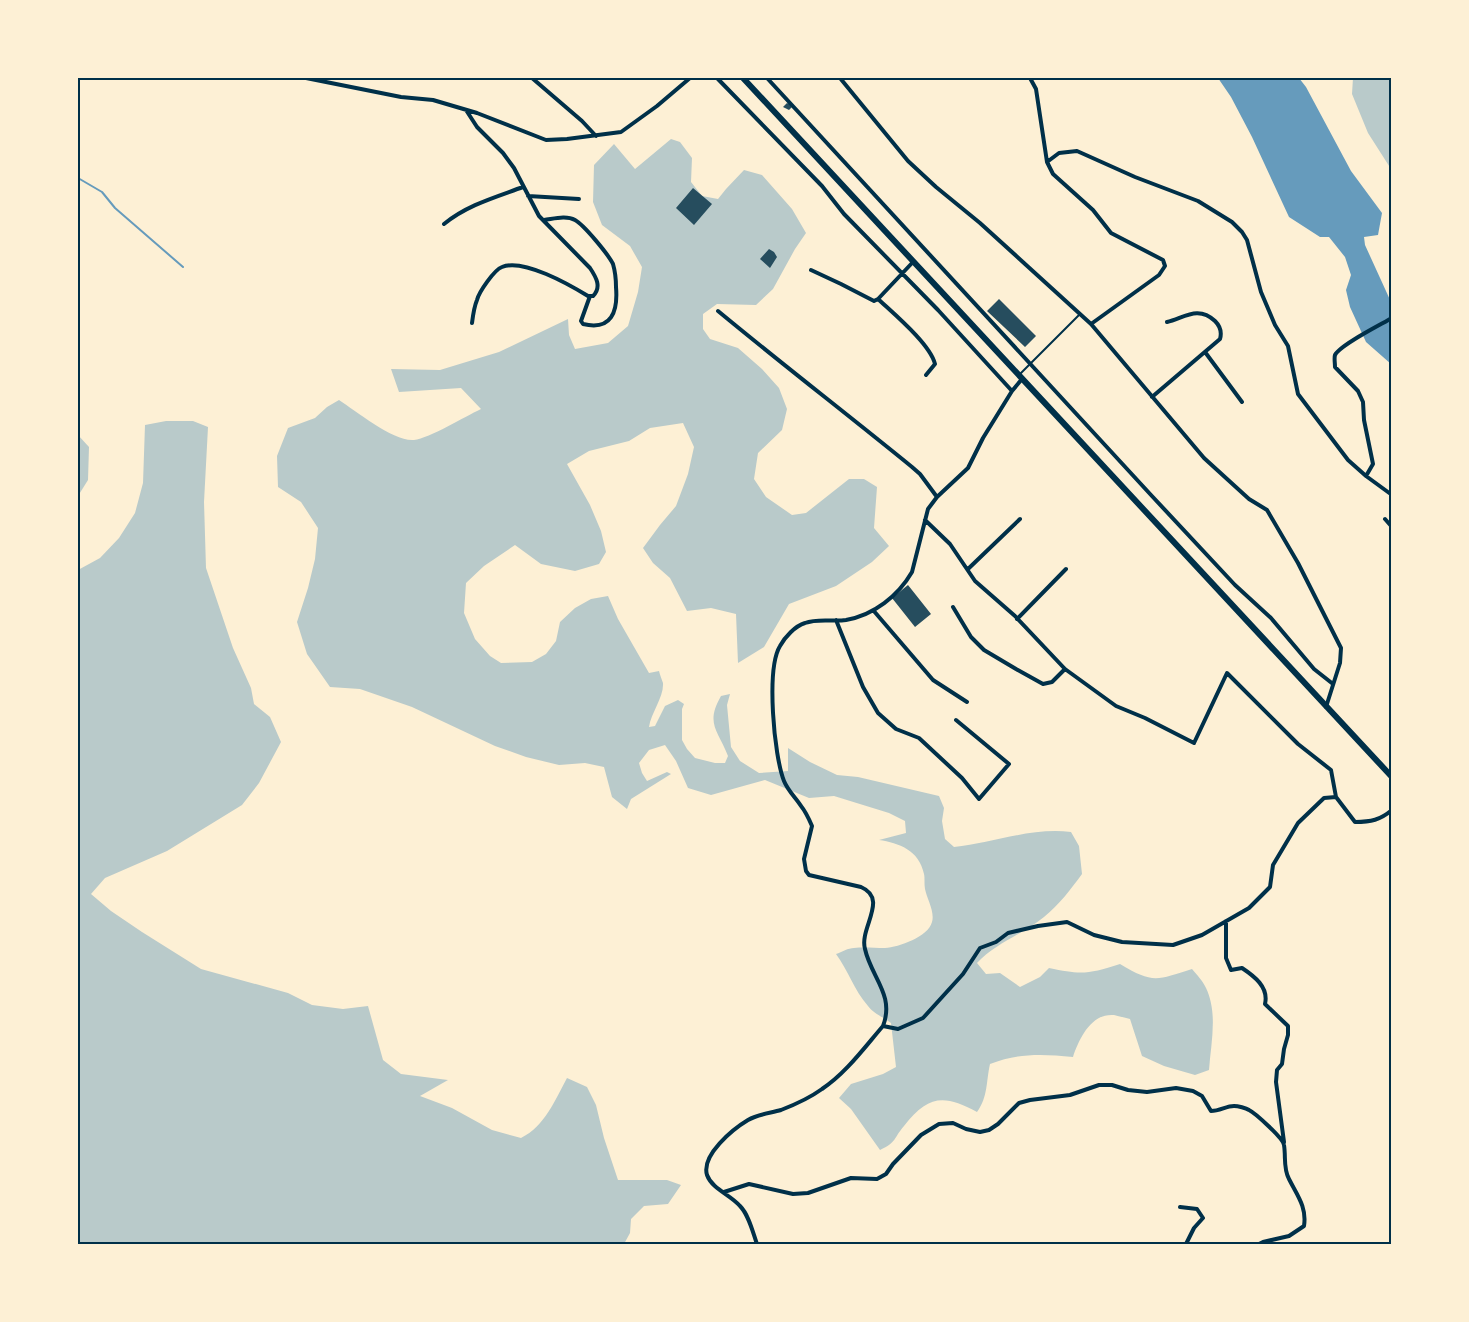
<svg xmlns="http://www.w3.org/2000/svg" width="1469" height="1322" font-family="'PT Sans Narrow',sans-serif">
	<rect width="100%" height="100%" fill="#fdf0d5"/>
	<!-- green -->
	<path fill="#b9caca" d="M1353,78h38v91l-23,-36 -16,-39z
		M671,139l9,3 12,16 -1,24 11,14 16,3 8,-10 18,-19 18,5 30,34 14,24 -11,16 -22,40 -17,16 -39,-1 -14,10v15l7,10 28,9 24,21 17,19 8,21 -5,21 -24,23 -4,26 12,18 26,18 14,-2 43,-34h15l13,8 -3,41 15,18 -17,16 -36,24 -47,18 -25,43 -26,16 -2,-49 -25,-6 -24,3 -17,-33 -17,-15 -10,-15 17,-23 16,-19 12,-32 6,-27 -11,-24 -33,5 -21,13 -40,10 -22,13 23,41 11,26 5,21 -7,12 -24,7 -34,-7 -26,-19 -31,21 -18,17 -2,30 11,26 15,17 11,7 31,-1 14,-8 10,-13 4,-19 15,-14 16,-9 17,-3 10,23 31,54 10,-2c1,4 3,9 4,12 1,14 -12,30 -14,44l6,-1 10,-20 13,-6 6,4 -2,5v31l5,9 8,9 20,5h10l3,-7c-10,-26 -23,-32 -7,-60l9,-2 -3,11 4,42 9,14 19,12 29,-2v-23l22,14 27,13 21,2 81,19 5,12 -2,13 3,18 9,8c38,-4 78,-20 117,-15l8,14 3,28c-11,15 -23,31 -38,43 -21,17 -48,26 -67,46l9,11 14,-1 20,14 20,-10 9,-9c32,7 40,6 71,-4 33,20 37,16 72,5 5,6 11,12 14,19 12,25 5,55 3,82l-14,5 -31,-9 -22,-10 -12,-37c-5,-1 -11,-3 -16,-4 -23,-2 -35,24 -41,42 -31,-3 -54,-4 -83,7 -4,18 -2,33 -13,48 -33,-18 -49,-17 -73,14 -11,13 -7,16 -24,24l-29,-41 -12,-11 12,-14 32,-10 13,-7 -5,-44c-8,-6 -18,-10 -23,-17 -14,-16 -20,-36 -32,-52 6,-2 12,-6 18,-6 10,-1 20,0 31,0 14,-1 43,-11 47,-26 3,-10 -5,-23 -7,-33 -1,-5 0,-11 -1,-15 -5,-24 -25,-31 -45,-34l27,-7 -1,-12 -16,-8 -55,-17 -25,2 -44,-18 -54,15 -23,-7 -12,-27 -11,-16 -16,5 -10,13 3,10 5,8 20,-9 4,2 -40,25 -4,10 -15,-12 -8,-30 -19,-4 -26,2 -33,-8 -31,-11 -83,-39 -52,-18 -30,-2 -23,-33 -10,-32 11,-34 7,-29 3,-31 -17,-26 -23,-15 -1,-31 11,-28 27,-10 12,-11 12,-7c17,11 55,42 75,40 16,-2 50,-23 67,-31l-20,-21 -62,4 -8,-23 49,1 59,-18 69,-33 1,16 6,14 33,-6 20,-17 10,-34 4,-25 -12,-21 -28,-21 -9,-23 1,-37 20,-21 21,25z
		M166,421h27l15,6 -4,75 2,66 27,80 18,40 3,16 16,13 11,25 -22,41 -17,22 -75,46 -62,27 -14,16 20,17 31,21 59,37 87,24 24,12 31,4 25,-3 15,54 18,14 47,6 -28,16 32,12 40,22 29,8c24,-12 34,-38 46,-60l20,9 9,18 8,33 14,42h49l14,5 -13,19 -24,2 -13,13 -1,14 -6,11h-546v-674l22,-12 19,-20 16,-25 8,-30 2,-58z
		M78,435l11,12 -1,33 -10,16z"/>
	<!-- water -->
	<path fill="#669bbc" d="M1218,78h81l7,9 45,84 31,42 -4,22 -14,2 1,8 26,57v62l-25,-22 -16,-35 -4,-17 5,-15 -6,-18 -16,-20h-9l-31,-20 -37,-80 -21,-40z"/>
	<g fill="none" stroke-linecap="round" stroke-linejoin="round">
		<!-- stream -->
		<path stroke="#669bbc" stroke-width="2" d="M78,178l24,14 13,16 68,59"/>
	</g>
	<!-- building -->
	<path fill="#264d5e" d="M787,103l6,3 -4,4 -6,-3z
		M693,188l19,16 -18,21 -18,-17z
		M769,249l5,3 3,5 -7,11 -10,-9z
		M999,299l37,37 -11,11 -38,-36z
		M908,585l23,29 -16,13 -23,-29z"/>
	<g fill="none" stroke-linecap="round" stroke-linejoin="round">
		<!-- service -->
		<path stroke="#003049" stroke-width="2" d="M1020,374l60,-60"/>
		<!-- minor -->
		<path stroke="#003049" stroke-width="4" d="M306,78l95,19 32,3 44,13 69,27 21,-1 54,-7 36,-26 33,-28
			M532,78l50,43 14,15
			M717,78l105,108 22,28 94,96 74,81
			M767,78l384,417 84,90 36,33 43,51 19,15
			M840,78l68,83 28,26 44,36 111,101 113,134 45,41 18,11 31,53 43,85 -1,15 -14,44
			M1030,78l6,11 11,73 12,-9 18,-2 58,26 63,24 34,21 10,10 5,8 14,52 14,33 13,21 10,48 50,66 18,16 7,-12 -9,-44 -1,-18 -5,-11 -23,-24c0,-4 -1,-9 0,-12 5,-10 45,-30 57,-37
			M466,110l11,17 26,26 11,15 25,48 51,52c6,9 12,19 3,28h-5c-18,-11 -65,-38 -86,-29 -8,3 -23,25 -25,33 -3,7 -4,15 -5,23
			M1047,162l6,12 40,36 18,23 52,27 2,6 -6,9 -68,49
			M528,196l51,3
			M544,220c9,-1 22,-5 31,0 9,5 33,34 38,44 2,7 3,16 3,23 2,24 -4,44 -33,37l-2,-3 9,-25
			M444,224c23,-19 52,-27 79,-37
			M811,270l30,14 33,17 4,-2 35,-37
			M878,299c16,15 52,45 57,65l-9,11
			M718,311c64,53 129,103 194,156l8,7 17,23
			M1205,352l37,50
			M1152,397l68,-58c2,-7 0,-13 -5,-18 -17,-16 -31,-3 -48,1
			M1366,476l26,19
			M1385,519l7,8
			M925,520l25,24 25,37 40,35 50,53 51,37 29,12 49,25 33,-70 71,71 33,26 5,27
			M968,569l52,-50
			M953,607l18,30 13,13 32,19 27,15 9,-2 13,-13
			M873,610l60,70 34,22
			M1017,619l49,-50
			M836,620l27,67 15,26 18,16 23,9 43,40 17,21 30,-35 -53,-44
			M1226,921v37l5,12 11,-2c12,8 27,19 23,36l23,22v9l-4,14 -2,15 -5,6 -1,12 8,60
			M883,1026l15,3 25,-11 40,-44 17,-26 16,-6 12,-9 30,-7 29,-4 27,13 28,7 51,3 29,-10 47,-27 21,-21 3,-22 25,-42 26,-25 12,-1 19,25c16,0 25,-2 37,-12
			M724,1192l25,-8 44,10 15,-1 43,-15 26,1 9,-5 7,-10 28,-29 18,-11 14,-1 13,6 14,3 9,-2 9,-6 21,-21 11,-3 40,-5 29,-10h13l16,5 19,2 29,-4 17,3 9,5 9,15c9,0 15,-5 23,-5 4,0 12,2 15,4 6,3 34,28 35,35 2,12 -1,23 5,34 8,16 18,28 15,47l-15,10 -26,6 -4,2
			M1180,1207l17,2 6,9 -9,10 -8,16
			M757,1244c-4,-11 -8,-29 -17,-38 -9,-11 -28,-17 -33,-31 -6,-20 26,-46 41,-55 10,-6 23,-7 33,-10 13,-5 30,-13 41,-21 24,-16 42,-41 61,-63 12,-31 -12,-49 -18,-77 -6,-21 24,-50 -4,-62l-52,-12 -3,-4 -2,-12 8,-33c-3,-7 -6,-14 -11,-20 -5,-8 -13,-15 -17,-25 -10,-25 -18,-112 -4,-135 5,-9 15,-20 25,-23 13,-5 28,-1 41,-3 28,-5 52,-24 66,-48l16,-63 9,-12 31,-29 15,-30 29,-47 10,-12"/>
		<!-- trunk -->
		<path stroke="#003049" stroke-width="6" d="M743,78l649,699"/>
	</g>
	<!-- border -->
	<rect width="1469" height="1322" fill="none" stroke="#fdf0d5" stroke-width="158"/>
	<rect x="79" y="79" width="1311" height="1164" fill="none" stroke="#003049" stroke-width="2"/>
</svg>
